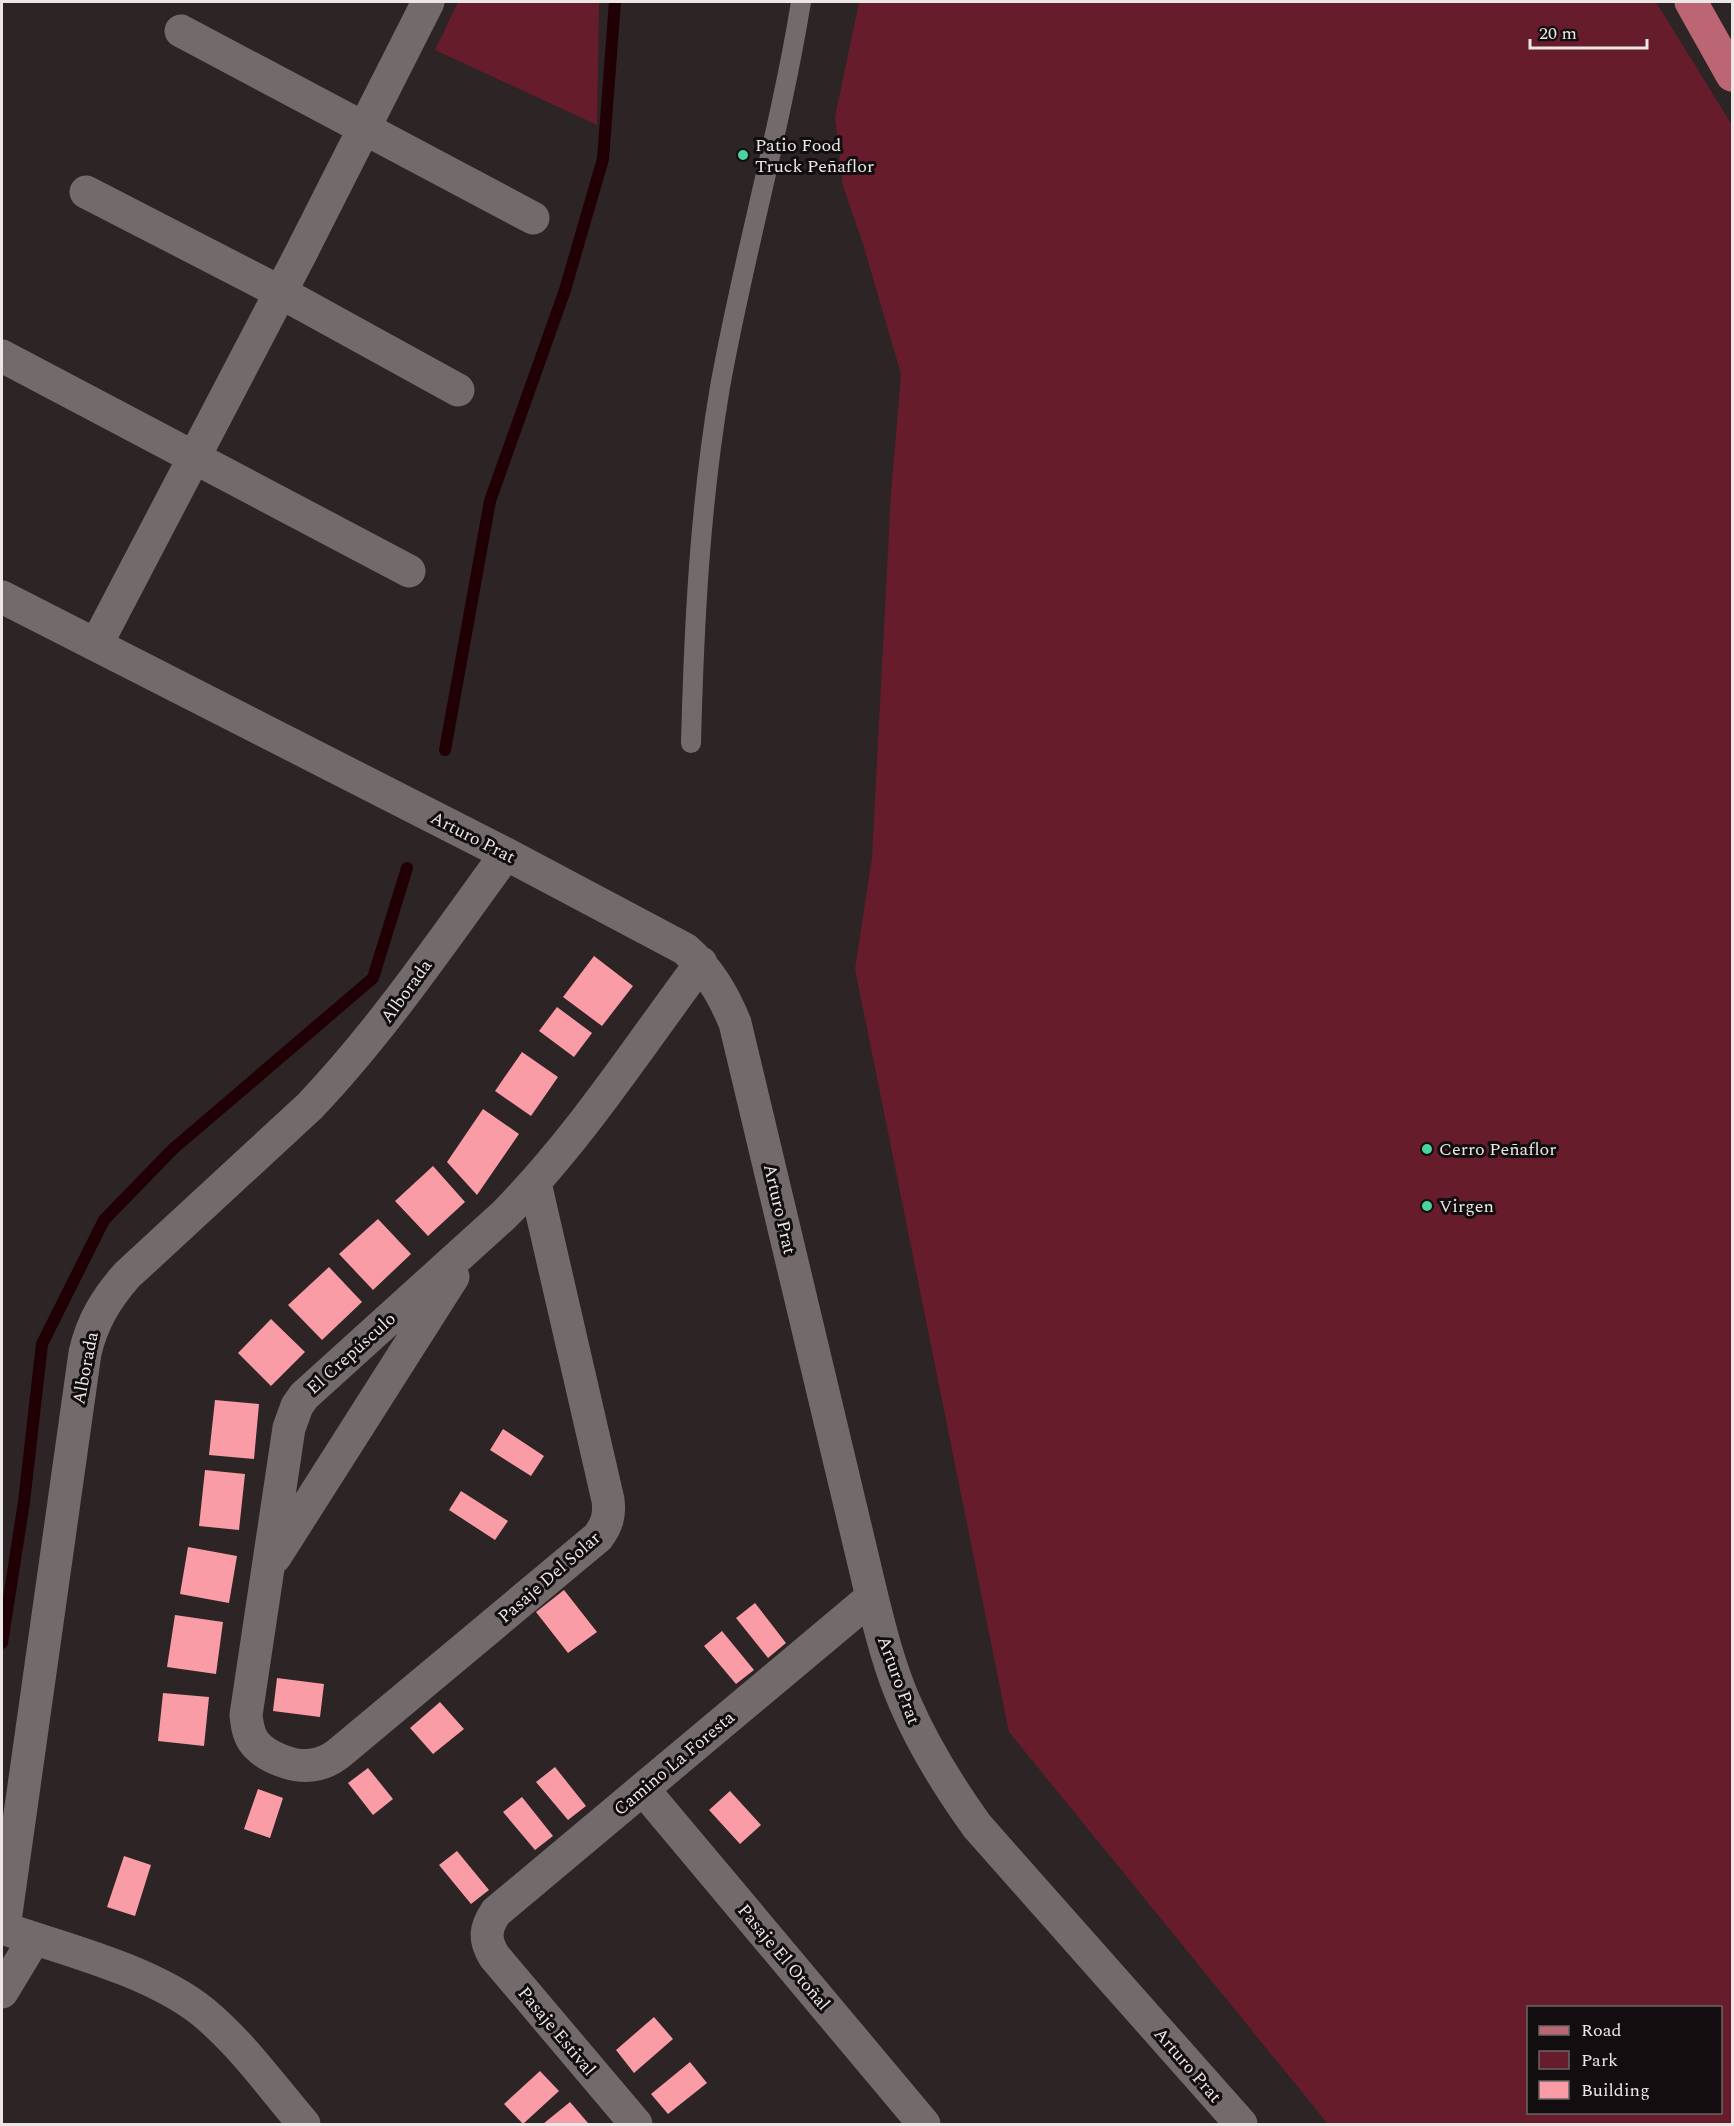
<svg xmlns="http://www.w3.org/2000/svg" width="1734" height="2126" font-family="Spectral,serif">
	<rect width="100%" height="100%" fill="#2c2425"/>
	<!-- green -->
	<path fill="#661c2a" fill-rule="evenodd" d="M458,2h141l-2,123 -162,-75z
		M859,2h797l76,123v1999h-404l-319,-392 -154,-763 17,-112 19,-364 10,-119 -38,-130 -20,-58 -8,-69zM1528,2008h192v104h-192z"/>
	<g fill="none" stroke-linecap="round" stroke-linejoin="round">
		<!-- stream -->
		<path stroke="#200004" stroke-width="12" d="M445,750l45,-249 75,-211 38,-131 12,-157
			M2,1643l22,-141 18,-158 62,-124 69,-71 200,-171 34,-110"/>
	</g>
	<!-- building -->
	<path fill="#f99ca6" d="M594,956l39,30 -31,40 -39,-29z
		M557,1007l35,26 -18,24 -35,-26z
		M522,1052l36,25 -27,39 -36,-25z
		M483,1109l36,25 -42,61 -30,-33z
		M433,1166l32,36 -37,34 -33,-35z
		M378,1219l33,35 -38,36 -34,-36z
		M329,1267l33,35 -40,38 -34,-35z
		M271,1319l34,33 -34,34 -33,-33z
		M215,1400l44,4 -5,55 -45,-4z
		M503,1429l41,27 -13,20 -41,-26z
		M205,1470l40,4 -6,56 -40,-4z
		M461,1491l47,30 -13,19 -46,-30z
		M188,1547l49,9 -8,47 -49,-9z
		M564,1590l33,42 -29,21 -32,-41z
		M755,1603l31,40 -18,15 -32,-40z
		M175,1615l48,7 -7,52 -49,-7z
		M722,1631l32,39 -18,14 -32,-38z
		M277,1678l47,6 -4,33 -47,-6z
		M163,1693l46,4 -5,49 -46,-5z
		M440,1702l24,27 -31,25 -23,-26z
		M555,1767l31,39 -18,14 -32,-38z
		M368,1768l25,31 -20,16 -25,-32z
		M258,1789l25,9 -13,40 -26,-9z
		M730,1791l31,34 -21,19 -31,-34z
		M522,1797l31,39 -18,14 -32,-38z
		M457,1851l32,39 -18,14 -32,-39z
		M124,1856l27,9 -16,51 -28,-9z
		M654,2017l19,22 -39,34 -18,-23z
		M690,2062l17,21 -39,31 -17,-20z
		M540,2071l19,20 -36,33 -19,-20z
		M570,2102l18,21 -2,1h-43z"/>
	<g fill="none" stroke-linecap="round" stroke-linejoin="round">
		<!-- lane -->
		<path stroke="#736a6b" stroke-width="20" d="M691,743c3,-119 9,-238 29,-356 23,-129 60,-256 81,-385"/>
		<!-- street -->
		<path stroke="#736a6b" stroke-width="33" d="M181,31l352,187
			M86,192l194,100 178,98
			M2,356l407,215
			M2,597l504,257 179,95c24,21 38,45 50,74l137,574c9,36 18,72 33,106 19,44 44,84 72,123l264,298
			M96,645l205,-392 127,-251
			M535,1183l73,317c2,15 -1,25 -10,37l-260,217c-8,6 -16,10 -26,11 -18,3 -47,-8 -58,-23 -6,-8 -7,-18 -8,-27l43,-287 8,-22 7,-10 200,-181c75,-76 133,-166 197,-252
			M275,1557l178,-280
			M643,1789l281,335
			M2,1928c63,21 150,43 201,84 39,32 69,75 101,112
			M4,1928l81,-575c7,-31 21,-54 42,-78l183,-169c74,-78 133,-166 196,-252
			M2,1992l32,-53
			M636,2124l-142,-168c-10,-17 -9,-28 2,-44l376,-315"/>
		<!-- primary -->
		<path stroke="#bc6674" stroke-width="33" d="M1691,2l41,73"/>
	</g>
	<!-- markers -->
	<g fill="#49d49d" stroke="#120e0f" stroke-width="2">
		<circle cx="743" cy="155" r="6"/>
		<circle cx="1427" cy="1149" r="6"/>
		<circle cx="1427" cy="1206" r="6"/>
	</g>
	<g text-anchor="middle" stroke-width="6" stroke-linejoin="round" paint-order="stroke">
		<!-- poi labels -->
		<g font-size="18" fill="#ece7e7" stroke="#120e0f" text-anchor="start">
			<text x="755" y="151">Patio Food<tspan x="755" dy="21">Truck Peñaflor</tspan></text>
			<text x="1439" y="1155">Cerro Peñaflor</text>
			<text x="1439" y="1212">Virgen</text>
		</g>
		<!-- street labels -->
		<g font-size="18" fill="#ece7e7" stroke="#120e0f">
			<text transform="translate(473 837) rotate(27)" y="6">Arturo Prat</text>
			<text transform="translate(406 991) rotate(-54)" y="6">Alborada</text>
			<text transform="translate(780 1209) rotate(77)" y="6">Arturo Prat</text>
			<text transform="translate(351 1353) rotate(-42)" y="6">El Crepúsculo</text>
			<text transform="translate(85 1368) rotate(-79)" y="6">Alborada</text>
			<text transform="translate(549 1577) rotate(-41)" y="6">Pasaje Del Solar</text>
			<text transform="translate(899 1680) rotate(70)" y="6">Arturo Prat</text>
			<text transform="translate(674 1763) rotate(-40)" y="6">Camino La Foresta</text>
			<text transform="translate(784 1957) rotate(50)" y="6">Pasaje El Otoñal</text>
			<text transform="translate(557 2031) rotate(50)" y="6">Pasaje Estival</text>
			<text transform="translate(1188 2065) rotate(49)" y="6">Arturo Prat</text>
		</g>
	</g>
	<!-- border -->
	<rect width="1734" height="2126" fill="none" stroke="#ece7e7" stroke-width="6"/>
	<!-- legend -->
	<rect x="1527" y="2006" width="195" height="108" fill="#120e0f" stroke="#696565" stroke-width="1.5"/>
	<rect x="1539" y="2026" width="30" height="9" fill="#bc6674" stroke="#696565" stroke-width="1.5"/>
	<text x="1581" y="2036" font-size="18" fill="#ece7e7">Road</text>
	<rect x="1539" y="2051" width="30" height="18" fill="#661c2a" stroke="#696565" stroke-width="1.5"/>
	<text x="1581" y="2066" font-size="18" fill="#ece7e7">Park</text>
	<rect x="1539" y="2081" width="30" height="18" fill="#f99ca6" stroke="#696565" stroke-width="1.5"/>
	<text x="1581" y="2096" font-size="18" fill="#ece7e7">Building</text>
	<!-- scale -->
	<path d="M1530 39v9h117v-9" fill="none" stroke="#ece7e7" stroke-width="3"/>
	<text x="1539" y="39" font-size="18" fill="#ece7e7" stroke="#120e0f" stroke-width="4.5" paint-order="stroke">20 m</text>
</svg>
